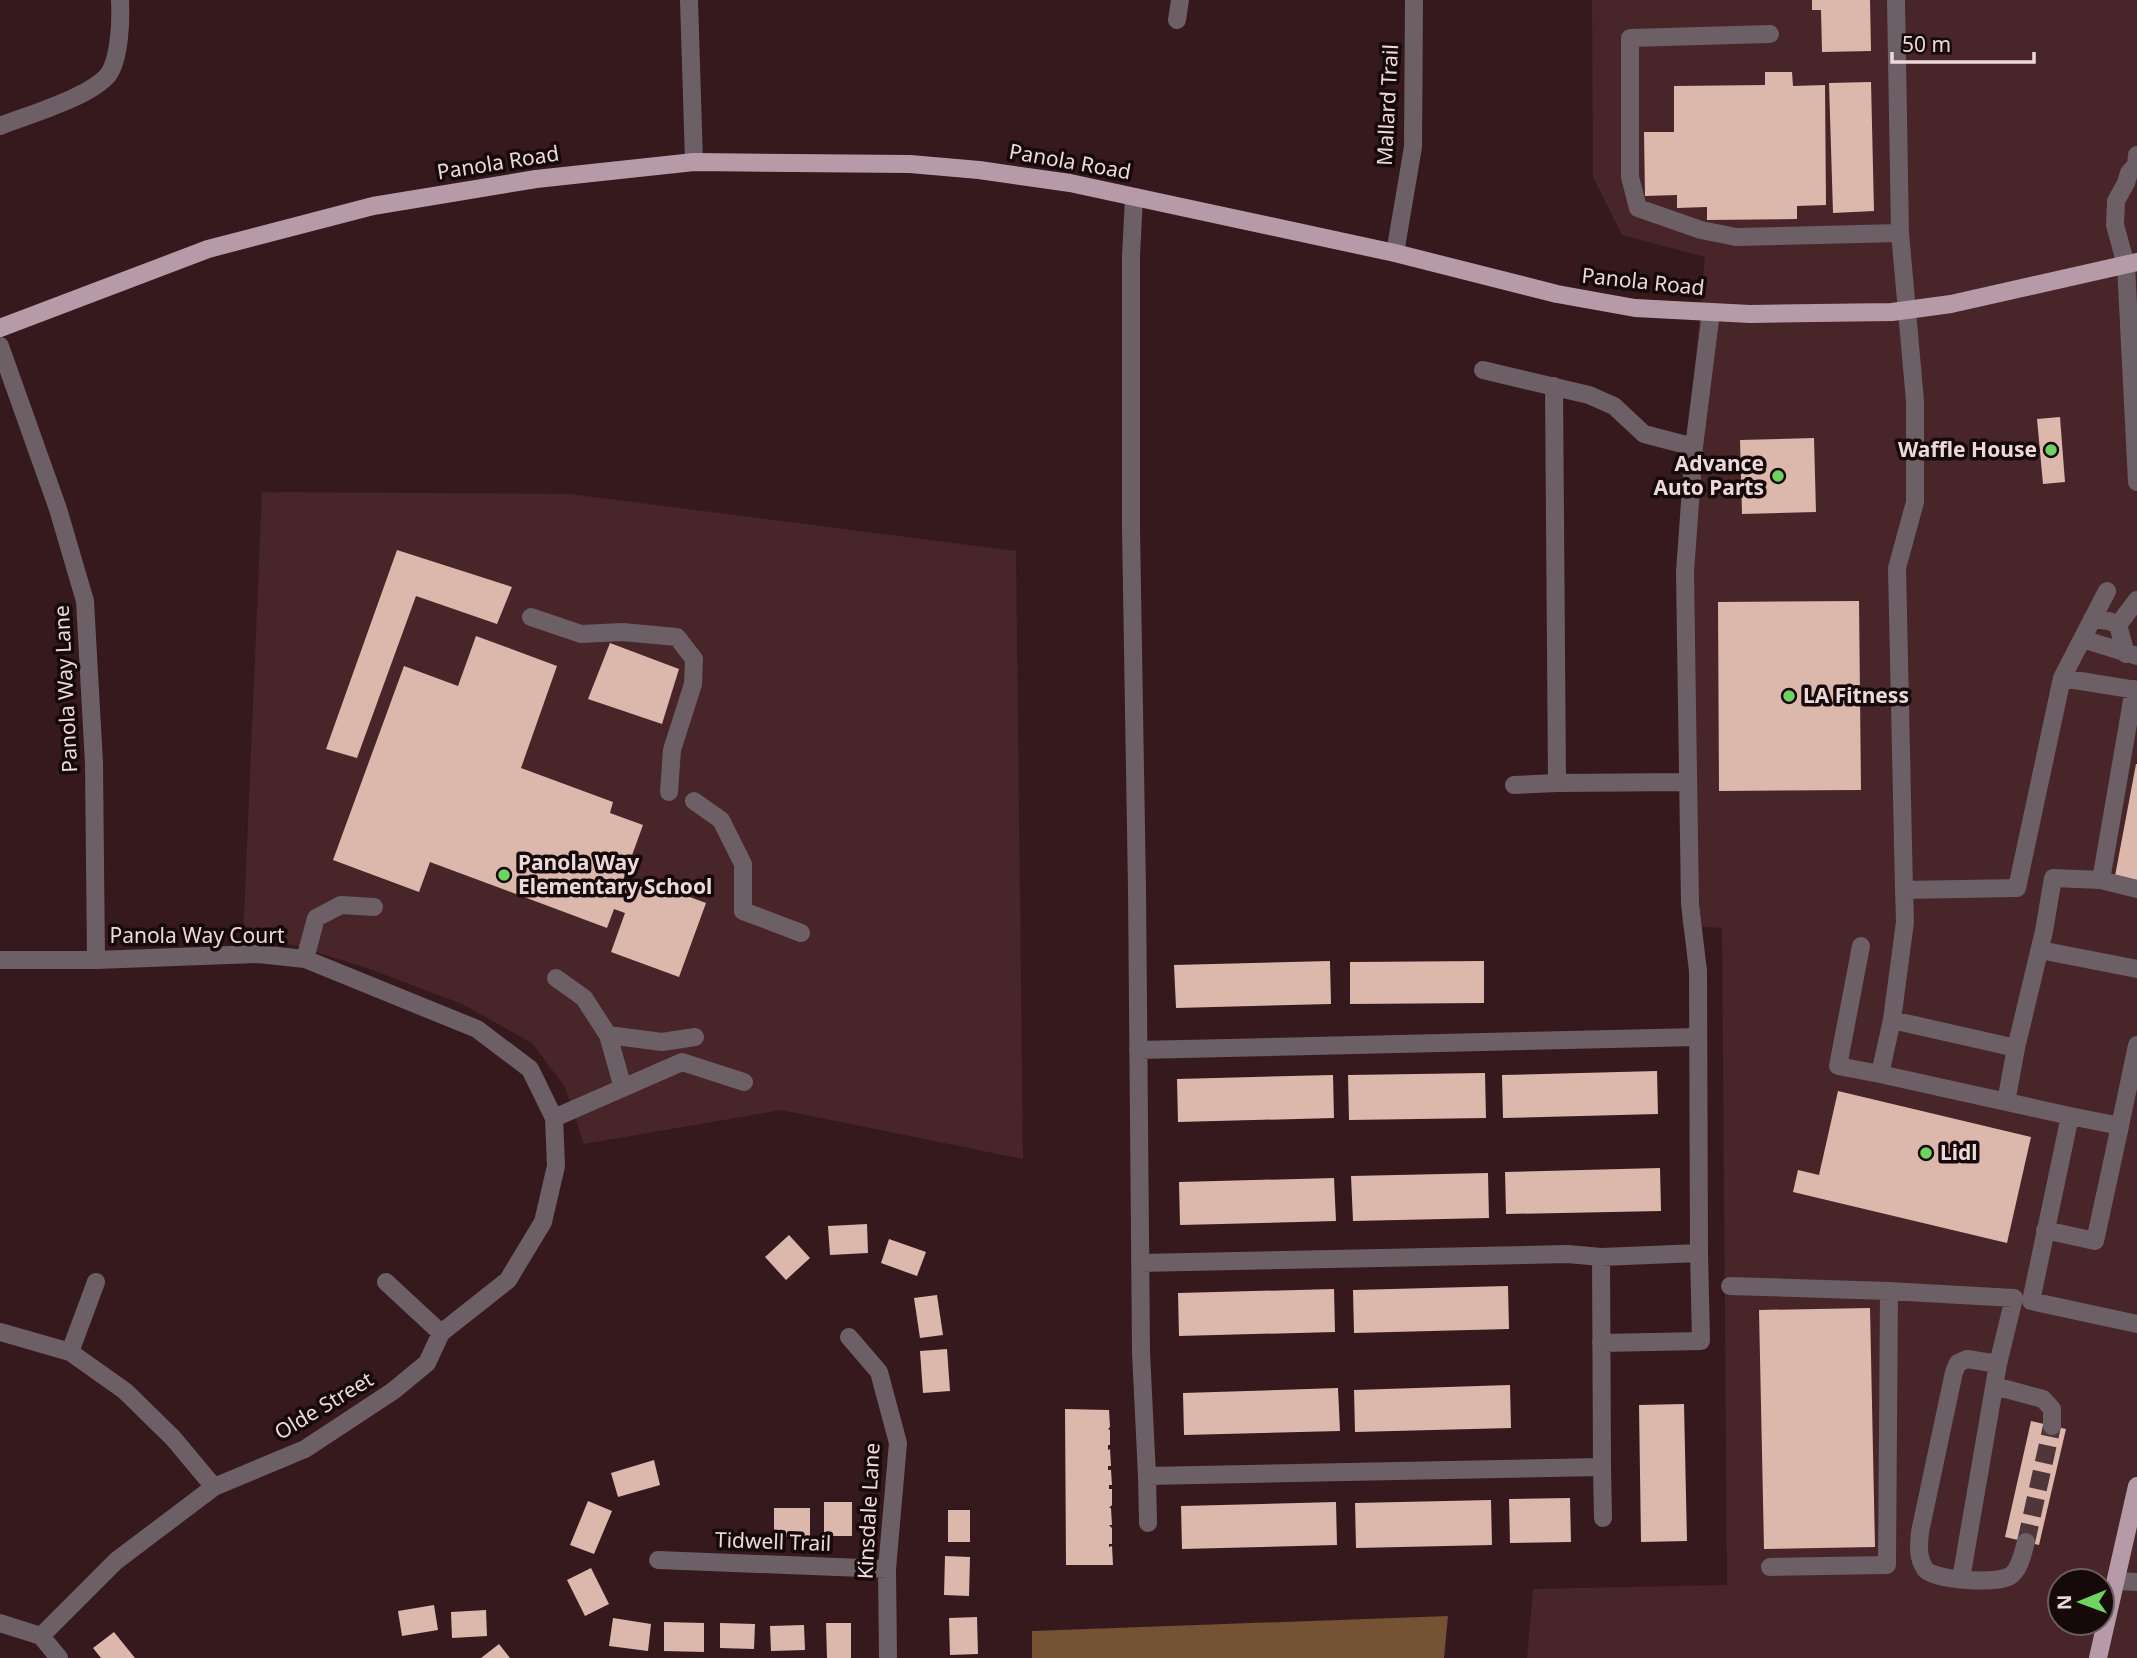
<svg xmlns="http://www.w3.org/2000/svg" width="2137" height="1658" font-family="'Noto Sans',sans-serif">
	<rect width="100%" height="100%" fill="#36191d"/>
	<!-- built -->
	<path fill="#472529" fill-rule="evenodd" d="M1592,0h545v1658h-610l6,-69 194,-4 -5,-657 -40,-2 1,-430 22,-239 -83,-22 -29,-58zM2060,1581h42v42h-42z
		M262,492l308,2 446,57 7,608 -242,-49 -197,34 -19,-57 -33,-44 -70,-39 -98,-37 -71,-22 -50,-5z"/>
	<!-- forest -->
	<path fill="#745233" d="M1448,1616l-4,42h-412v-27z"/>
	<!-- building -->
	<path fill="#dcb7ac" d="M1812,0h58l1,51 -49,1 -1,-42h-9z
		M1765,72h27l1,14 32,-1 1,120 -29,1v13l-90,1v-13l-30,1v-13l-32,1 -1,-64h30v-46l91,-1z
		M1871,82l3,129 -41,2 -4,-130z
		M2060,417l5,65 -22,2 -6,-65z
		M1814,438l2,74 -74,2 -2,-74z
		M397,550l115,37 -15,37 -81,-28 -59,162 -31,-9z
		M1859,601l2,189 -142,1 -1,-189z
		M476,636l81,30 -36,102 92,34 -3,11 33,12 -20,55 24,9 2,-7 57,21 -27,74 -68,-25 14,-39 -11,-4 -7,19 -177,-66 -11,30 -86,-32 71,-194 54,20z
		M610,643l69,26 -17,55 -74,-25z
		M2136,764h1v116l-22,-4z
		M1330,961l1,43 -155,4 -2,-43z
		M1484,961v42l-134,1v-42z
		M1657,1071l1,43 -155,4 -1,-43z
		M1485,1073l1,45 -137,2 -1,-45z
		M1333,1075l1,43 -156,4 -1,-43z
		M1838,1091l193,46 -24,106 -214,-51 5,-22 21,5z
		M1660,1168l1,43 -155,3 -1,-42z
		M1488,1173l1,45 -136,3 -2,-45z
		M1334,1178l2,43 -156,4 -1,-43z
		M867,1224l1,29 -38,2 -2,-29z
		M789,1235l21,23 -24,22 -21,-23z
		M889,1239l37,13 -9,24 -36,-13z
		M1508,1286l1,43 -155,4 -1,-43z
		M1334,1289l1,43 -156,4 -1,-43z
		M937,1295l6,40 -23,3 -6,-40z
		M1870,1308l5,239 -111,2 -5,-239z
		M947,1349l3,42 -27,2 -3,-42z
		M1510,1385l1,43 -156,4 -1,-42z
		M1338,1388l2,43 -156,4 -1,-42z
		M1684,1404l3,137 -46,1 -2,-137z
		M1065,1409l44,1 1,17 -2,2 2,1v15h-2v5l2,-1 1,17h-3v4h3l1,15h-3v4h3v16l-3,3h2l1,17h-3l3,3v16h-3v3l3,-1 1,19h-47z
		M2031,1421l35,8 -27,116 -34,-8z
		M654,1460l6,25 -42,12 -7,-24z
		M1570,1498l1,44 -61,1 -1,-44z
		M1491,1500l1,45 -136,3 -1,-45z
		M588,1501l24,10 -18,43 -24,-9z
		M824,1502h28v34h-28z
		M1336,1502l1,43 -155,4 -1,-43z
		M774,1508h36v29h-36z
		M948,1510h22v32h-22z
		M945,1556l25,1 -1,39 -25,-1z
		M591,1568l18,36 -24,12 -18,-36z
		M434,1605l4,25 -36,6 -4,-25z
		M486,1610l1,26 -35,2 -1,-26z
		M977,1617l1,37 -28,1 -1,-37z
		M613,1618l38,6 -3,27 -39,-5z
		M664,1622l40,1v29l-40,-1z
		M720,1623l35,1 -1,25 -34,-1z
		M826,1623h25v35h-24z
		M804,1625l1,25 -34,1 -1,-25z
		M114,1632l21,26h-34l-8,-10z
		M499,1644l11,14h-29z"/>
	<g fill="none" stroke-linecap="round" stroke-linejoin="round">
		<!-- minor-tunnel -->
		<path stroke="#513639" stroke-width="18" stroke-dasharray="18 9" stroke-linecap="butt" d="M2026,1542l26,-116"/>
		<!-- minor -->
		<path stroke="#6c5f65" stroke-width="18" d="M689,0l5,162
			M1896,0l4,233 15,168v101l-18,66 7,322 113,-2 45,-210 45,-87
			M1177,20l3,-20
			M1770,34l-140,4v139l8,31 63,22 35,7 164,-4
			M0,126c28,-11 90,-29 108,-51 12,-16 13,-56 12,-75
			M2137,155l-1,10 -7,8 -3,10 -10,18 -1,24 11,40 11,217
			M1134,197l-3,59v273l6,360 4,463 6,124 455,-9 -1,-210 98,-4 -1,-282 -8,-67 -5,-332 9,-125 17,-135
			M1395,253l18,-106 1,-147
			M0,346l58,163 27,92 9,162 2,197
			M1483,370l106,25 25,11 30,28 50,13
			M1554,386l3,397 131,-1
			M531,617l50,17 41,-2 55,5 17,22 -1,25 -21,66 -3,42
			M2092,619l17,2 9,4 8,29
			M2118,625l19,-25
			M2082,639l55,17
			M2062,678l75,12
			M2134,689l-33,191 36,9
			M1514,785l43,-2
			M694,801l27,19 22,44v47l58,22
			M2101,880l-48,-2 -9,53 -28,117 -124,-28 -12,54 190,42 -39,185 106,23
			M1861,946l-23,120 42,8
			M2040,950l97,19
			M305,959l11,-41 25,-13 33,2
			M0,960h96l162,-6 47,5 172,70 53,40 24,49 2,48 -13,56 -35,58 -67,53 -14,30 -34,28 -88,58 -91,38 -98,74 -75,75
			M556,978l28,20 24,37 15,53
			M1892,1020l13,-98 -1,-32
			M608,1035l54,7 33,-5
			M1138,1050l560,-13
			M2006,1102l10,-54
			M554,1118l128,-56 62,20
			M2120,1126l17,-81
			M2045,1230l50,11 25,-115 -50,-10
			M1140,1263l428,-9 33,3
			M386,1282l55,51
			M1730,1286l159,5 125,7 -16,66 -37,215
			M0,1332l70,20 55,39 48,47 41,49
			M849,1337l30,35 19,71 -11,126 1,89
			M1601,1343l100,-2 -2,-88
			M70,1352l26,-70
			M1998,1364l-31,-5 -9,4 -4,9 -34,160c-1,13 -3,25 5,37 10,12 72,15 85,7 10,-6 13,-24 16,-34
			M1995,1386l48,13 9,10v17
			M1602,1467l1,51
			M1147,1476l1,47
			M658,1560l229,9
			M1770,1567l117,-2 2,-274
			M2116,1581l21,1
			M0,1623l41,13 18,22"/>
		<!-- major -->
		<path stroke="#b69aa8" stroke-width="18" d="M0,328l208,-79 165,-43 163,-27 158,-17 216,2 69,6 91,13 325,70 162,41 78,14 115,6 142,-2 59,-8 186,-42
			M2098,1658l39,-172"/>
	</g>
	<!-- markers -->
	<g fill="#6ed360" stroke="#15090a" stroke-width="2.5">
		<circle cx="2051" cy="450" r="7"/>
		<circle cx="1778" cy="476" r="7"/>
		<circle cx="1789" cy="696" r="7"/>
		<circle cx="504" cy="875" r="7"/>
		<circle cx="1926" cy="1153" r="7"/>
	</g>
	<g text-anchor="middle" stroke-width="7" stroke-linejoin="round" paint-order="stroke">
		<!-- street labels -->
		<g font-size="21" fill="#edd9da" stroke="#15090a">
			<text transform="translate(1388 105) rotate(-87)" y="7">Mallard Trail</text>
			<text transform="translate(1070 162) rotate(10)" y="7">Panola Road</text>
			<text transform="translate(498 163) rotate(-9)" y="7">Panola Road</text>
			<text transform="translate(1643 282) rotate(6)" y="7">Panola Road</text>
			<text transform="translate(66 689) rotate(-93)" y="7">Panola Way Lane</text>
			<text x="197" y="943">Panola Way Court</text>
			<text transform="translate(324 1406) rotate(-31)" y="7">Olde Street</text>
			<text transform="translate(869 1511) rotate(-87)" y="7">Kinsdale Lane</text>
			<text transform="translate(773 1542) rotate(2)" y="7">Tidwell Trail</text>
		</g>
		<!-- poi labels -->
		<g font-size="21" font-weight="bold" fill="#edd9da" stroke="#15090a" text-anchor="start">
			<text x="2037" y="457" text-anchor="end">Waffle House</text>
			<text x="1764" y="471" text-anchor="end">Advance<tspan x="1764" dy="24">Auto Parts</tspan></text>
			<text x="1803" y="703">LA Fitness</text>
			<text x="518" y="870">Panola Way<tspan x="518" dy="24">Elementary School</tspan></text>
			<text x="1940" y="1160">Lidl</text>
		</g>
	</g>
	<!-- north arrow -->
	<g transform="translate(2081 1602) rotate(269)"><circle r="33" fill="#15090a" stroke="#6b5c5d" stroke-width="2"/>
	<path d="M0-5L12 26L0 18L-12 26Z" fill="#6ed360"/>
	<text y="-10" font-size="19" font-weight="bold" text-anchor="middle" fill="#edd9da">N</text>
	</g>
	<!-- scale -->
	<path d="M1892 52v10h142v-10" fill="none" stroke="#edd9da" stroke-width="3.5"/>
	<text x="1902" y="52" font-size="21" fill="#edd9da" stroke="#15090a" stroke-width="5" paint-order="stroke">50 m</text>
</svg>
